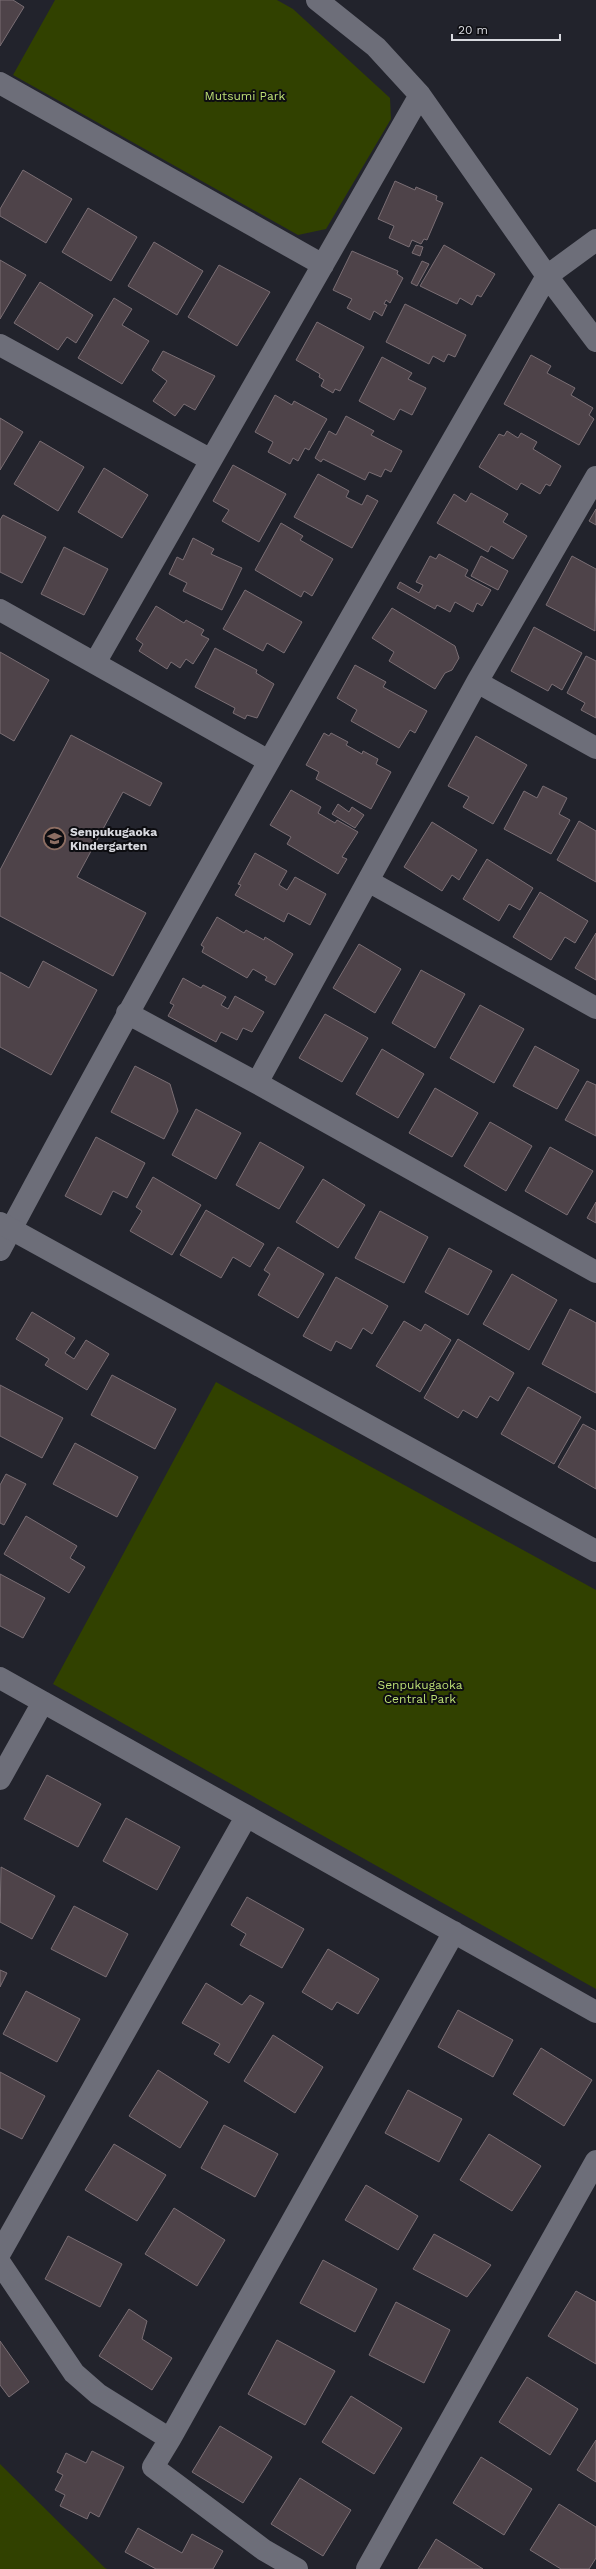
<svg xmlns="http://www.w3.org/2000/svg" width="596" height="2569" font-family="'Work Sans',sans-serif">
	<rect width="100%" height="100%" fill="#22232c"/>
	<!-- green -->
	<path fill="#314100" d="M55,0h222l16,9 97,89 1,21 -65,110 -28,6 -285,-160z
		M216,1382l380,208v399l-543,-305z
		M0,2464l105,104 2,1h-107z"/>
	<!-- building -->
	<path fill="#4e4349" stroke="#7a6e74" d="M0,0h13l11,7 -24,39z
		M23,170l49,29 -26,44 -46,-27v-7z
		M395,181l20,9 1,-3 21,9 -1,4 7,3 -16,37 -3,-1 -3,5 -9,-4 -3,7 -20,-9 5,-12 -16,-7z
		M88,208l49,29 -26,44 -49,-29z
		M154,242l49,29 -26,44 -49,-29z
		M416,245l7,2 -3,9 -8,-3z
		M444,245l51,29 -14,23 -4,-2 -5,10 -12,-7 -3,6 -37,-18z
		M352,251l46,20 -1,3 6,4 -13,25 -4,-3 -2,4 3,1 -5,11 -8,-5 -4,9 -23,-12 5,-9 -19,-9z
		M0,260l26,15 -26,44z
		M422,261l7,3 -12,22 -6,-3z
		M219,265l51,27 -33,54 -49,-29z
		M40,282l53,33 -17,28 -9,-6 -9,13 -44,-27z
		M114,298l18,11 -10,16 27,16 -27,43 -44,-26z
		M405,304l61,31 -11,22 -7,-3 -4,8 -11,-6 -4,8 -43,-22z
		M317,322l47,25 -24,44 -5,-2 -2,4 -12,-7 3,-6 -5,-3 1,-3 -24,-14z
		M163,351l52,25 -20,34 -11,-6 -9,12 -22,-15 14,-20 -15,-11z
		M531,355l20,11 -4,7 28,15 -4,7 22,13 -4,7 5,4 -15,26 -75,-41z
		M382,357l30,16 -4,6 18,9 -14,27 -12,-6 -6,11 -35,-19z
		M275,395l17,10 2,-4 33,18 -18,31 -4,-2 -7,13 -5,-3 -3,6 -22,-12 5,-10 -18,-10z
		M346,416l28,15 -3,4 31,16 -11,21 -6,-3 -4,8 -12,-5 -4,8 -42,-21 -2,3 -6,-4 14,-27 7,4z
		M0,418l23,14 -23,38z
		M507,431l11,7 3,-5 16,9 -4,7 28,17 -11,20 -4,-2 -6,10 -19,-11 -4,7 -38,-23 20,-33 5,2z
		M40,441l44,26 -26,44 -44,-27z
		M233,465l53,29 -27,48 -37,-21 7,-11 -16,-9z
		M104,468l44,27 -26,43 -44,-26z
		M318,474l31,17 -3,6 16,8 5,-10 11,6 -26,47 -58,-31z
		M471,493l37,21 -5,8 24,14 -14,23 -22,-13 -3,6 -51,-29 17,-29 12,8z
		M596,509v16l-7,-4z
		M3,515l43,22 -24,46 -22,-11v-52z
		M281,523l22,13 -3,4 33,19 -21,37 -8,-5 -3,6 -46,-27z
		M193,538l21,11 -3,5 31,14 -20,42 -39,-19 4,-8 -18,-9 8,-17 6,3z
		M64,547l44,22 -24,46 -43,-21z
		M439,554l29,16 -3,6 26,14 -9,16 -5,-3 -4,9 -18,-10 -5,10 -13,-7 -2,4 -38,-21 3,-6 19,11 4,-8 -7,-3 14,-26 6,3z
		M481,556l27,15 -10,19 -27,-14z
		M572,556l24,13 -1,62 -49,-26z
		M245,590l57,32 -18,31 -17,-10 -4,8 -40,-22z
		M156,606l28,17 2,-3 18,10 -3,5 8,4 -16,25 -7,-5 -6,9 -9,-6 -4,7 -28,-18 4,-7 -7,-5z
		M392,608l63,38 4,12 -7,12 -7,3 -10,16 -46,-28 5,-9 -22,-14z
		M534,627l48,26 -20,37 -10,-6 -4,7 -37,-20z
		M215,648l42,22 -1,3 18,11 -17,34 -10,-3 -2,4 -12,-6 2,-5 -40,-21z
		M0,652l49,28 -35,61 -14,-8z
		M586,656l10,5v57l-15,-8 4,-7 -18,-10z
		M355,665l31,17 -3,5 44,24 -12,22 -5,-3 -11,18 -48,-27 6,-11 -20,-12z
		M324,733l5,3 2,-3 17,9 -2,3 16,9 1,-3 15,8 -2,5 15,8 -20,37 -55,-30 3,-7 -13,-7z
		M71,735l91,48 -12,23 -27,-14 -46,85 69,36 -33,63 -113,-60v-46z
		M476,736l51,29 -34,59 -30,-17 6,-10 -21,-11z
		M543,786l24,12 -8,16 11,6 -19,34 -47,-25 20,-38 13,7z
		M291,790l30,17 -3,6 17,10 2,-3 21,12 -16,25 5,2 -9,15 -51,-30 4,-7 -21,-12z
		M338,804l11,8 3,-5 12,8 -9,13 -23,-14z
		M579,821l17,10v51l-39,-22z
		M432,822l45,28 -18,30 -7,-5 -10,16 -38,-24z
		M255,853l32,18 -8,14 8,5 8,-13 31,17 -16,31 -22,-12 -4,9 -49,-27 6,-10 -3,-1z
		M487,859l46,29 -13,22 -11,-6 -10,17 -36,-22z
		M540,892l48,29 -13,22 -10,-6 -14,23 -38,-23z
		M217,917l27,16 2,-3 18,10 1,-3 28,17 -18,31 -10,-5 2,-3 -14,-8 -6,9 -45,-26 2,-5 -3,-2z
		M596,933v47l-21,-12z
		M359,944l42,25 -26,44 -42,-25z
		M43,961l54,29 -46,85 -51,-28v-75l29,16z
		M421,970l44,24 -30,54 -43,-25z
		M183,978l18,10 2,-3 23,12 -5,8 7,4 7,-13 29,16 -12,20 -9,-4 -6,12 -16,-8 -5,10 -48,-26 6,-11 -4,-2z
		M480,1005l44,24 -30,54 -44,-25z
		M325,1014l43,24 -26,44 -43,-24z
		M535,1046l44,24 -22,39 -44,-23z
		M382,1049l42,25 -26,44 -42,-24z
		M135,1066l35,18 8,27 -14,28 -53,-27z
		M587,1081l9,4v51l-31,-16z
		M435,1088l43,25 -26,44 -43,-24z
		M196,1109l45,24 -25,46 -44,-24z
		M490,1122l42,24 -26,45 -42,-25z
		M96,1137l49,26 -18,35 -14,-7 -12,24 -36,-19z
		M260,1142l44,25 -25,42 -43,-24z
		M550,1147l43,24 -26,44 -42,-24z
		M153,1177l48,28 -29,50 -42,-24 12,-20 -6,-4z
		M323,1179l42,26 -27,43 -42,-26z
		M596,1202v21l-9,-5z
		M206,1210l58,34 -14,23 -17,-10 -12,21 -41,-23z
		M380,1211l48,26 -24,46 -49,-25z
		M278,1247l46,27 -26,44 -40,-23 12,-21 -6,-4z
		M449,1248l43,23 -24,44 -43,-23z
		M512,1274l45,26 -28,50 -46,-26z
		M336,1277l52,29 -16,28 -9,-6 -12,21 -15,-8 -5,10 -28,-15z
		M570,1309l26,14v70l-54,-29z
		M32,1312l43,26 -10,15 9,6 12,-19 23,14 -22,36 -42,-25 4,-6 -33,-20z
		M404,1321l17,10 4,-7 26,16 -31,52 -44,-26z
		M458,1339l56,34 -16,28 -8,-5 -13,22 -14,-8 -5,8 -34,-20z
		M112,1375l64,34 -21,40 -64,-34z
		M0,1385l63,33 -21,40 -42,-22z
		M528,1387l53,30 -27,47 -53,-30z
		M583,1424l13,7v58l-38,-22z
		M75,1443l63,34 -21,40 -64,-33z
		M6,1474l20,10 -22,41 -4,-2v-38z
		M26,1516l51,30 -7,12 15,9 -16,26 -65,-39z
		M0,1574l45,24 -22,40 -23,-12z
		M47,1775l54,29 -23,43 -54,-28z
		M126,1818l54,29 -23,43 -54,-29z
		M1,1867l54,29 -23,43 -32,-17z
		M247,1897l57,32 -22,39 -42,-23 6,-11 -15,-9z
		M74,1906l54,28 -22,43 -55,-28z
		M328,1949l51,30 -21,35 -21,-12 -5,8 -30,-18z
		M0,1970l7,3 -7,14z
		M206,1983l36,22 8,-10 14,8 -35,60 -15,-9 6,-10 -38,-21z
		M26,1991l54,28 -23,43 -54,-28z
		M458,2010l55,30 -20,37 -55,-30z
		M273,2035l50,32 -28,46 -51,-32z
		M541,2048l51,32 -28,46 -51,-32z
		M158,2070l50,32 -28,46 -51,-32z
		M0,2072l45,24 -23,43 -22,-11z
		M408,2090l54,29 -23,43 -54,-29z
		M224,2125l54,29 -23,43 -54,-29z
		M489,2134l52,32 -29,45 -52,-31z
		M114,2144l52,31 -29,46 -52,-31z
		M366,2185l52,31 -20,34 -53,-30z
		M174,2208l51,32 -28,46 -52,-32z
		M434,2234l57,31 -24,32 -54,-28z
		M68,2236l54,28 -22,43 -55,-28z
		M323,2260l54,29 -22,43 -55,-29z
		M576,2291l20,11v62l-48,-28z
		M396,2302l54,28 -26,53 -55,-28z
		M129,2309l18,12 -5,18 30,19 -20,32 -53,-34z
		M277,2340l58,31 -30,54 -57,-31z
		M0,2341l29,41 -20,15 -9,-12z
		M527,2377l51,32 -28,46 -51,-33z
		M351,2396l51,32 -28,46 -52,-32z
		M220,2426l52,31 -29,46 -51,-31z
		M596,2440v42l-19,-12z
		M92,2451l32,16 -25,50 -9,-5 -3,7 -27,-13 5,-11 -10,-5 8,-15 -6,-3 9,-19 20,10z
		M481,2457l51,32 -28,46 -51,-32z
		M300,2478l51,32 -28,46 -52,-32z
		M559,2504l37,23v31l-7,11h-28l-31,-19z
		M138,2528l44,25 10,-19 31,17 -10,18h-57l-31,-17z
		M436,2539l47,30h-65z"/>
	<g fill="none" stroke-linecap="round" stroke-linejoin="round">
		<!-- minor -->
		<path stroke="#6d6e79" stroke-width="22" d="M317,0l59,47 44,48 127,181 49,65
			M0,83l323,182
			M0,345l211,115
			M0,610l267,150
			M95,663l325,-568
			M477,682l119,66
			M368,881l228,127
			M127,1013l130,70 339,189
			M257,1083l220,-401 119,-205
			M0,1250c175,-329 361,-651 547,-974l49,-36
			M0,1678l596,334
			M0,1779l43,-77
			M0,2253l246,-436
			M0,2263l74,110 24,21 72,45 284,-507
			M170,2439l-17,28 111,83 33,19
			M367,2569l229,-408"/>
		<!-- tertiary -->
		<path stroke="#6d6e79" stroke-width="22" d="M0,1223l596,328"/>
	</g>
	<!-- icons -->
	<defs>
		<symbol id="school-ring" viewBox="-11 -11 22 22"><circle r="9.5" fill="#0d0d11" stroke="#8d6e63" stroke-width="1.5"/><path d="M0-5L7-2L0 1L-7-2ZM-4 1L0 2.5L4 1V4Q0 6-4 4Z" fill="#8d6e63"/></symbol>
	</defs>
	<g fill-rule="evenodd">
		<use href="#school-ring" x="42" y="826" width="25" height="25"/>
	</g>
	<g text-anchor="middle" stroke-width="4" stroke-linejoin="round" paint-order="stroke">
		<!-- park labels -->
		<g font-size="12" fill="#bddf75" stroke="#0d0d11">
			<text x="245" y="100">Mutsumi Park</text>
			<text x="420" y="1689">Senpukugaoka<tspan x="420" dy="14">Central Park</tspan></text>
		</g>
		<!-- poi labels -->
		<g font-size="12" font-weight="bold" fill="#d8d9df" stroke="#0d0d11" text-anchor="start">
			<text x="70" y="836">Senpukugaoka<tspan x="70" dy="14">Kindergarten</tspan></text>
		</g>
	</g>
	<!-- scale -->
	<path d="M452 34v6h108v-6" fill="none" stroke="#d8d9df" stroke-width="2"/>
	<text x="458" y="34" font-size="12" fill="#d8d9df" stroke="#0d0d11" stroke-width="3" paint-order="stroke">20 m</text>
</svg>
